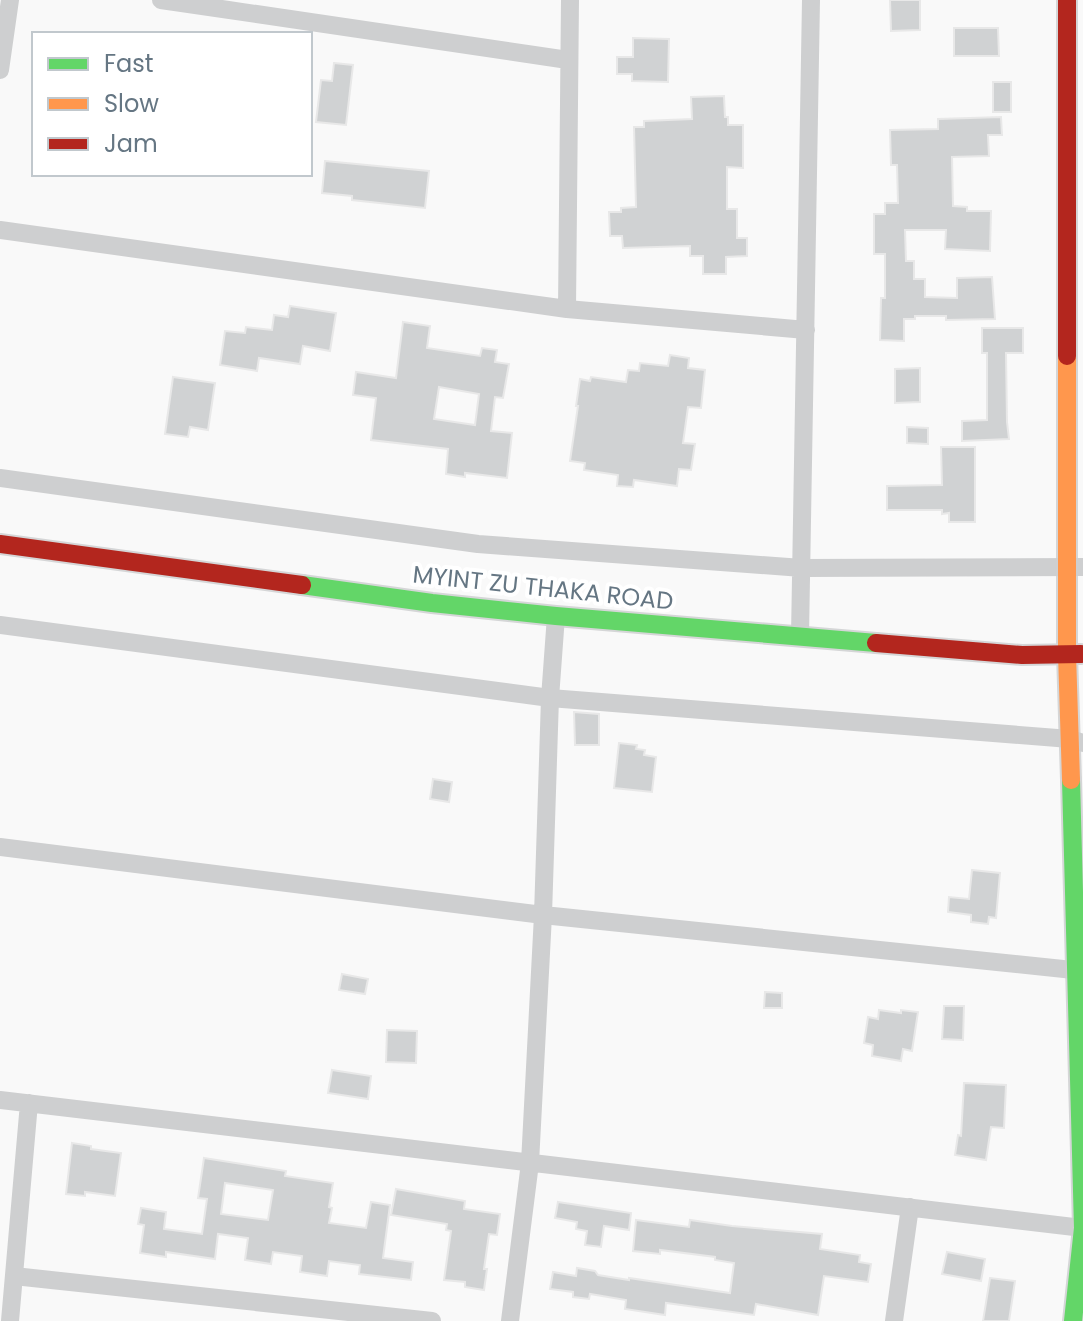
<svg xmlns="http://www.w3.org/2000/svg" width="1083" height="1321" font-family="Poppins,sans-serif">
	<rect width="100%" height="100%" fill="#f9f9f9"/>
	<!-- building -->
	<path fill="#d0d2d3" stroke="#e8e8e8" stroke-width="2" fill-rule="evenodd" d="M890,0h30v30l-29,1z
		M954,28h44l1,28h-45z
		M633,38l36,1 -1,43 -36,-1v-7h-15v-17h16z
		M334,63l19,2 -7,60 -30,-3 5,-42 11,1z
		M993,82h18v30h-18z
		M724,96l1,21h3v8h15v43l-16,-1v42h10v29h10v18l-21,1v17h-23v-18h-13v-10l-67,2 -1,-12h-12l-1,-24h12v-4l15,-1 -2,-80h10v-6l48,-2 -1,-22z
		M1001,117l1,18h-14l1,21 -37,1 1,49 14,1v4h24l-1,40 -45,-2 1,-19h-41l1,31h8v18h11v18l32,1v-20l35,-1 3,42 -49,1v-4h-31v3h-11v22l-24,-1 1,-42h4v-44h-11v-40h11v-11h13l-1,-38h-6l-1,-35 48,-1v-10z
		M325,161l104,10 -4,37 -73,-8v-4l-30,-3z
		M290,306l46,7 -6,38 -27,-5 -3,18 -41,-6 -2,13 -37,-6 5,-34 20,2 1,-6 26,3 2,-15 14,2z
		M403,322l27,4 -3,22 53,8 2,-8 15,2 -2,12 14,2 -6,34 -8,-1 -4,34 21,2 -5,45 -42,-5v4l-19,-3 2,-25 -77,-9 5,-42 -23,-3 3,-23 40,6zM439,387l40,7 -4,31 -41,-6z
		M982,328h41v25h-17l1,69 2,17 -47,2v-20l25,-1v-67h-5z
		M670,355l19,3 -1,10 17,2 -4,38 -13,-1 -5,36 12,1 -4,26 -12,-1 -2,17 -43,-6 -1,7 -16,-1 1,-11 -34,-5 1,-7 -15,-2 8,-55h-2l4,-27 10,2 1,-4 35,5 2,-12 11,1 1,-8 28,3z
		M920,368v34l-25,1v-34z
		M173,377l42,6 -7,47 -18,-3 -2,10 -23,-3z
		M907,427l21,1v16l-21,-1z
		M941,447h34v75h-26v-9l-7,1v-4h-55v-24l55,-1z
		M574,712l25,2v31h-24z
		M619,743l18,2 -1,4 9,1 -1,5 12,2 -4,35 -38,-4z
		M433,779l19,3 -3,20 -19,-3z
		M972,870l28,3 -4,45 -7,-1 -1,7 -17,-2v-7l-23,-3 1,-15 20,2z
		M342,974l26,5 -3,15 -26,-4z
		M765,992l17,1v15h-18z
		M944,1006h20l-1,34 -21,-1z
		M879,1010l22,3v-3l17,2 -6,39 -9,-2 -2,12 -29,-5 1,-11 -9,-2 4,-26 10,2z
		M387,1030l30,1 -1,32 -30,-1z
		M332,1070l39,6 -3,23 -40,-6z
		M964,1083l42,2 -2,43 -13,-1 -5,33 -31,-5 3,-20 3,1z
		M72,1143l19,3v3l30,4 -6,43 -30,-4v4l-19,-2z
		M204,1158l82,13 -1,5 48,7 -4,24 3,1 -3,15 37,5 5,-26 19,3 -7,53 30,4 -2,18 -52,-6 1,-9 -31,-4 -2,15 -27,-4 2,-16 -29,-4 -2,12 -26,-4 3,-22 -30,-4 -3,25 -49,-7v5l-26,-4 4,-28 -6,-1 3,-16 25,4 -2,17 38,5 5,-35 -9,-1zM225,1183l48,7 -5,30 -47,-6z
		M396,1189l69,12 -1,8 36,5 -3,21 -8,-1 -5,35h3l-3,21 -19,-3v-5l-21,-2 7,-49 -5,-1 1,-6 -56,-9z
		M558,1202l73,11 -2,17 -25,-4 -3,21 -16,-2 2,-14 -11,-2 1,-7 -22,-4z
		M636,1220l53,7 1,-7 42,6 90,8 -2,15 40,6 -1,7 12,2 -3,18 -44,-6 -6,39 -62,-11 -2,11 -88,-12 -1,12 -40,-6 1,-9 -36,-6 -1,5 -16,-2v-5l-23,-3 3,-17 23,4 1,-8 18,3 3,4 31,5v-2l101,15 4,-30 -19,-3v-3l-55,-7v4l-27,-3z
		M947,1252l38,7 -4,22 -39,-7z
		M990,1278l25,3 -6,40h-26z"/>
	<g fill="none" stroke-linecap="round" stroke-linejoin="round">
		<defs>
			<path id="fast" d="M302,585l130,18 124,13 320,27
				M1071,780l12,448 -10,93"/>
			<path id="slow" d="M1067,356v298l4,126"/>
			<path id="jam" d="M1067,0v356
				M0,544l302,41
				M876,643l146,12 59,-1"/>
		</defs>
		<!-- fast casing -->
		<use href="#fast" stroke="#d5d6d7" stroke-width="22"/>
		<!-- slow casing -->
		<use href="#slow" stroke="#d5d6d7" stroke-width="22"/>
		<!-- jam casing -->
		<use href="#jam" stroke="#d5d6d7" stroke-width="22"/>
		<!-- street -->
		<path stroke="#cecfd0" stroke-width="18" d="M161,0l407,60
			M0,70l10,-70
			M0,230l567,79 239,21
			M567,309l3,-309
			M0,478l478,66 324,24 281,-1
			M0,625l550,73 520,41 13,4
			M800,636l11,-636
			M0,847l543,68 540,56
			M0,1100l1083,128
			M14,1276l418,45
			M10,1321l19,-218
			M510,1321l20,-158 13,-248 7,-217 6,-82
			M894,1321l16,-114"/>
		<!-- fast -->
		<use href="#fast" stroke="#63d668" stroke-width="18"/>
		<!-- slow -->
		<use href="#slow" stroke="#ff974d" stroke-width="18"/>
		<!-- jam -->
		<use href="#jam" stroke="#b3261e" stroke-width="18"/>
	</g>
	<g text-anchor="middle" stroke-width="8" stroke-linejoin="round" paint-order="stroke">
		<!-- street labels -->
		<g font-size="24" fill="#657683" stroke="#fff">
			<text transform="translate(543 588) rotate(6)" y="8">MYINT ZU THAKA ROAD</text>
		</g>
	</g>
	<!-- legend -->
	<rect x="32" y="32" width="280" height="144" fill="#ffffff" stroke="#c1c8cd" stroke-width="2"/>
	<rect x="48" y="58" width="40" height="12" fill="#63d668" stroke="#c1c8cd" stroke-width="2"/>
	<text x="104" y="72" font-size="24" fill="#657683">Fast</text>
	<rect x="48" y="98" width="40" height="12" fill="#ff974d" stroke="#c1c8cd" stroke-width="2"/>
	<text x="104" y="112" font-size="24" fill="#657683">Slow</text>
	<rect x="48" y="138" width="40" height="12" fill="#b3261e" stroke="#c1c8cd" stroke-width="2"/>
	<text x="104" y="152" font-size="24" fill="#657683">Jam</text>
</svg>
